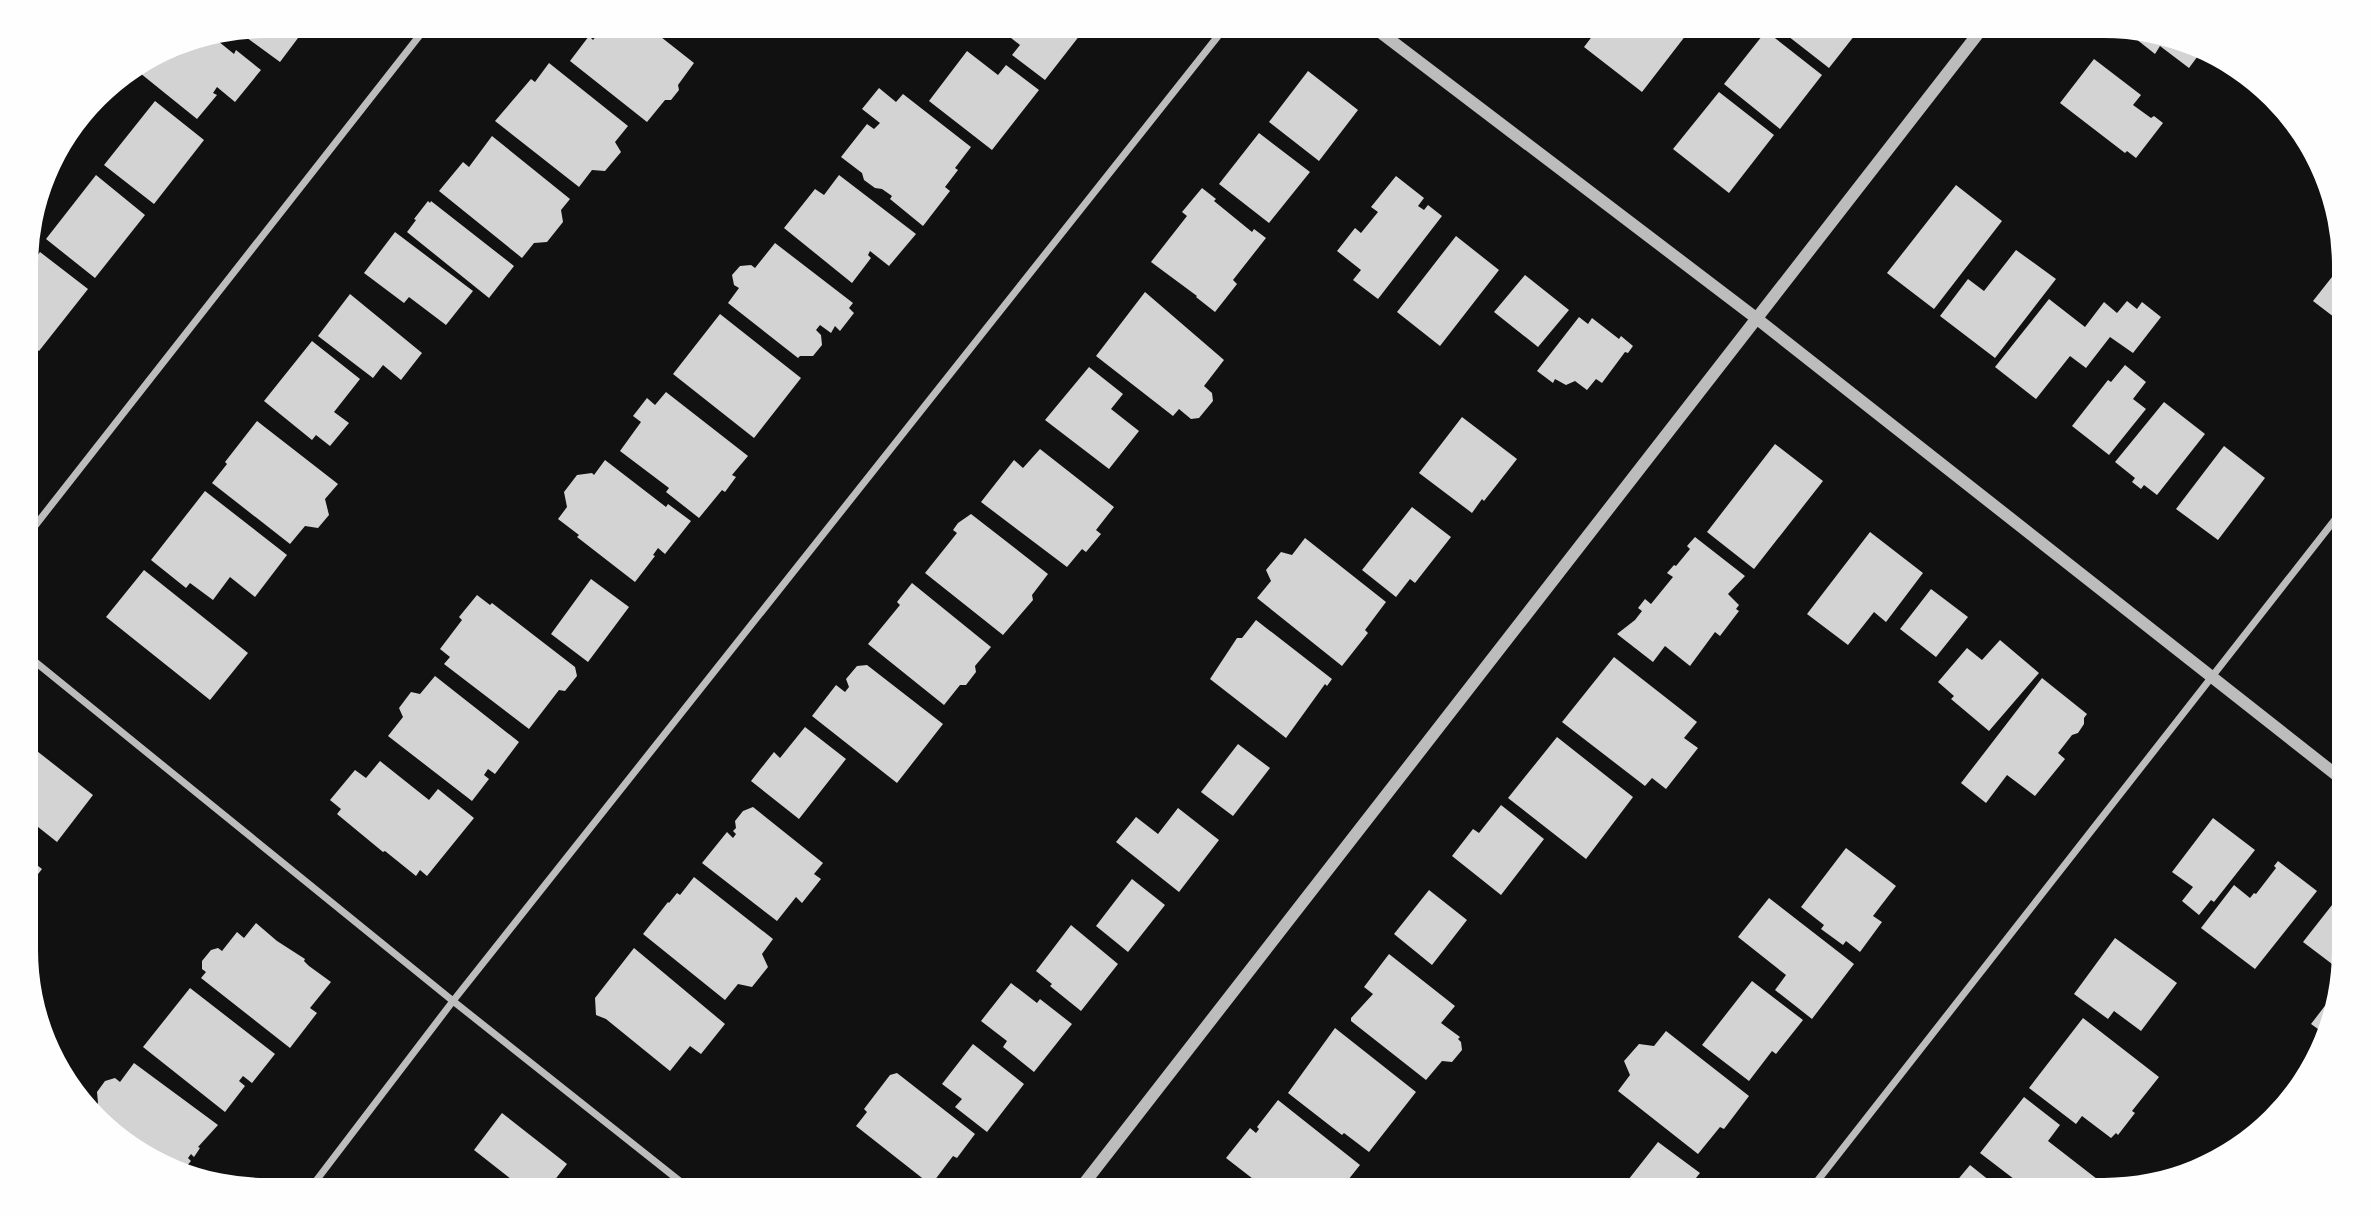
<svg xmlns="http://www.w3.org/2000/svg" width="2371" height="1216" font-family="'Golos Text',sans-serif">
	<rect width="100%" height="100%" fill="#111"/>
	<!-- building -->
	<path fill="#d3d3d3" d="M266,26h41l-27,36 -41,-30z
		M586,26h61l47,37 -16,22 1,5 -8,10h-6l-18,22 -77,-61 19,-25 4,4 4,-5z
		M996,26h91l-42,54 -33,-25 8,-10z
		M1600,26h93l-51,66 -58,-45z
		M1775,26h87l-33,42z
		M1766,31l56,44 -42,54 -56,-45z
		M2126,31l77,18 -14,19 -29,-22 -5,8z
		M213,37l21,17 2,-4 25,20 -26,32 -18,-15 -4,6 4,2 -20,24 -62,-50 40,-25z
		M967,51l31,24 8,-10 33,25 -47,60 -63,-49z
		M2094,59l47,36 -8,10 18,13 3,-2 9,7 -27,35 -9,-7 -2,2 -65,-50z
		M549,63l79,63 -13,16 6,10 -16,19 -13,-1 -13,17 -84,-66 36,-42 4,3z
		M1308,71l50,39 -39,51 -50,-39z
		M879,88l17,14 7,-8 68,53 -16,21 3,2 -13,17 5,4 -27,35 -33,-27 2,-3 -10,-7 -7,-1 -11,-8 -2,-7 -21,-16 26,-33 7,5 6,-6 -18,-14z
		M1719,92l55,43 -45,58 -56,-44z
		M155,101l49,39 -50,64 -50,-39z
		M1259,133l51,39 -41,51 -50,-39z
		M492,136l78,63 -9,11 2,12 -16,20 -13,1 -12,15 -83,-67 24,-29 6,5z
		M96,175l49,40 -50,63 -49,-39z
		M839,175l77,59 -27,32 -19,-15 -2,4 3,3 -19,25 -68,-55 31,-39 9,6z
		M1396,176l28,22 -6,8 6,4 4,-5 14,11 -64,83 -25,-19 8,-10 -24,-19 18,-23 6,5 17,-21 -7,-5z
		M1956,185l46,36 -68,88 -47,-36z
		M1202,188l14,11 -2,2 38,31 2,-3 12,9 -33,42 4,4 -22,28 -19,-15 1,-1 -46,-34 36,-46 -5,-4z
		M428,201l2,2 1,-2 83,65 -25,32 -82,-66 9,-12 -2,-1z
		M395,232l78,59 -27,34 -37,-28 -5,6 -40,-30z
		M1456,236l43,34 -59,76 -43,-34z
		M775,243l78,60 -4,5 5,5 -14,18 -5,-5 -4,7 -11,-8 -4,5 5,5 1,10 -9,11h-13l-2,2 -70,-55 11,-15 -5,-3 -2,-10 8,-9 11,-1 4,3z
		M2016,250l40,29 -61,79 -55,-42 28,-37 16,12z
		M40,252l48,37 -49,62 -12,-9v-73z
		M2343,263v61l-30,-23z
		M1525,275l44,35 -31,37 -44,-35z
		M1145,292l79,68 -20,26 8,7 1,8 -14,17 -8,1 -12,-10 -6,7 -77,-60z
		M350,294l72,59 -21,27 -18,-15 -10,13 -55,-42z
		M2049,299l36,28 19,-25 13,11 10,-12 10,8 5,-7 19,15 -28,36 -23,-16 -24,31 -16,-12 -34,43 -41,-32z
		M720,314l81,64 -47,60 -81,-64z
		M1579,317l9,7 4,-6 27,21 2,-3 12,10 -5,7 -3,-1 -23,31 -6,-4 -9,11 -12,-9 -9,4 -11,-6 -2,4 -16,-12z
		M312,341l48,38 -26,33 15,11 -19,23 -14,-11 -4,5 -48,-39z
		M2125,365l21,17 -13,17 13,10 -37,46 -37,-29 36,-46 3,2z
		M1089,367l34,27 -12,15 28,22 -30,38 -64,-49z
		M666,392l82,64 -16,19 4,2 -11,15 -3,-2 -23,28 -33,-26 3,-4 -49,-37 21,-29 -8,-6 14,-18 8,7z
		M2164,402l41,32 -48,61 -13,-10 -3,4 -9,-7 3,-4 -20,-16z
		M1462,417l55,42 -33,42 -2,-2 -10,14 -53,-40z
		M257,421l81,63 -13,15 4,16 -11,13 -13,-2 -15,18 -78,-61 15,-19 -2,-2z
		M1775,444l48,37 -69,88 -47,-37z
		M2224,446l41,32 -47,62 -42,-31z
		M1040,449l74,58 -18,23 5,4 -15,18 -4,-3 -15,18 -86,-65 33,-42 9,8z
		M605,460l61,47 2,-3 23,17 -26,33 -7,-6 -5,7 2,1 -20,26 -58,-45 2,-2 -21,-16 9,-12 -3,-15 13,-17 15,-2 2,2z
		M205,491l82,64 -32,42 -25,-20 -17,23 -23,-17 -4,5 -35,-28z
		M1412,507l39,30 -36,46 -5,-4 -14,18 -34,-27z
		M971,514l77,60 -16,21 1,5 -30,35 -78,-62 32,-40 -4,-3 5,-7z
		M1870,532l53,41 -37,49 -12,-10 -26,33 -41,-31z
		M1695,537l50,39 -17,18 11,11 -3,4 3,2 -19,25 -5,-4 -25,34 -25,-20 -12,16 -36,-28 18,-14 7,-9 -4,-3 7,-9 6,5 22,-27 -6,-4 7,-8 2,1 14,-17 -3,-3z
		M1305,538l81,64 -21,28 3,3 -26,33 -85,-68 14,-17 -5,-11 15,-18 11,3z
		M144,570l104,83 -38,47 -104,-83z
		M591,579l38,28 -41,55 -37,-28z
		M912,583l79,64 -16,19 1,6 -10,13h-6l-16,20 -76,-61 32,-39 -3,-3z
		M1931,589l37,28 -32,40 -36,-28z
		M477,595l13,10 2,-2 83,64 2,9 -12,15 -6,-1 -30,39 -85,-65 6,-7 -10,-8 22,-29 -3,-3z
		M1256,620l76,59 -5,7 -2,-2 -39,54 -76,-59 27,-41h5z
		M2000,640l39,33 -50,58 -38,-32 3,-3 -16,-14 29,-34 15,12z
		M1614,657l83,65 -13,16 14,10 -32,41 -14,-11 -7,8 -83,-64z
		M867,665l76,59 -46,59 -85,-67 24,-31 9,7 4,-5 -3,-8 11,-13z
		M435,676l84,66 -24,32 -7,-5 -4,6 5,4 -17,22 -84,-65 15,-19 -4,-9 12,-16 9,2z
		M2042,678l45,36 -3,4v6l-6,9 -6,2 -14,18 7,6 -30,37 -28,-21 -21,28 -25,-20z
		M805,727l41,32 -47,60 -48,-38 23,-29 6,6z
		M1557,737l76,60 -47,62 -78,-61z
		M28,744l65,51 -36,47 -29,-23z
		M1238,744l32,24 -37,48 -32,-24z
		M380,761l49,39 9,-11 36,29 -47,58 -7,-6 -4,6 -31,-25 -2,1 -46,-38 4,-5 -11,-9 25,-30 11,8z
		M1501,805l43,34 -43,56 -49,-39 21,-27 6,4z
		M753,807l70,56 -9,11 7,5 -19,24 -6,-6 -19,24 -75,-58 25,-31 6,6 3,-4 -3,-3 3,-3 -1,-7 8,-10z
		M1178,808l41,32 -40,52 -63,-50 20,-25 22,17z
		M2213,818l42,32 -41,52 -3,-2 -12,15 -17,-14 11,-14 -21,-15z
		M1846,848l50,38 -23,30 9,6 -22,30 -14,-11 -3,4 -22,-16 3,-4 -23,-18z
		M28,858l14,11 -14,18z
		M2278,861l39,30 -62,78 -54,-41 33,-43 16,13 4,-5 2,1 20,-26 -2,-2z
		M694,877l79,62 -11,15 6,13 -16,20 -14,-3 -13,16 -82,-66 25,-32 1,1 8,-10 3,2z
		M1132,879l33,26 -37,47 -32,-26z
		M1429,890l38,30 -35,45 -38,-31z
		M1769,898l85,66 -42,55 -37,-29 11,-15 -48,-38z
		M2341,903l4,2v45l-5,20 -37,-28 29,-37 5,4z
		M256,923l21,18 28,18 -1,2 5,5 22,16 -21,26 7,5 -27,35 -89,-70 5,-6 -4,-3v-8l9,-11 7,-2 4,3 15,-19 7,6z
		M1071,925l47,39 -37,47 -31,-25 2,-2 -16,-13z
		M2115,938l62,45 -36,48 -27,-20 -6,8 -34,-25z
		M634,948l91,76 -24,30 -11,-8 -20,25 -64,-52 -10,-4 -1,-17z
		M1389,954l66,52 -14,17 19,14 -2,2 3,3 1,8 -10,12 -10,-1 -16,19 -75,-59v-3l22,-24 -9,-7z
		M1752,981l51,39 -27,34 -4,-3 -23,30 -47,-36z
		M1011,983l26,20 3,-4 32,25 -38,48 -31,-25 4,-6 -26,-20z
		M190,988l85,66 -23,29 -9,-7 -4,5 6,5 -20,26 -82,-65z
		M2334,994l-9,40 -14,-10z
		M2083,1018l76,59 -27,34 3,2 -17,22 -2,-2 -5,5 -29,-22 -6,8 -47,-36z
		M1335,1028l81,64 -47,60 -25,-19 -2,2 -54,-42z
		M1666,1031l83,65 -25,33 -4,-2 -22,27 -80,-63 12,-16 -6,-14 15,-17 15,2z
		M973,1044l51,40 -37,48 -32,-25 7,-8 -20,-15z
		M134,1063l84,62 -20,22 2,1 -6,9 -3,-3 -3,4 3,3 -6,7 -2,-1 -2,3 -21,-5 -65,-57 3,-5 -1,-11 8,-11 10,-3 5,4z
		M897,1073l78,61 -18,24 -4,-2 -22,29 -75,-59 11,-14 -3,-3 26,-34z
		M2024,1097l36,28 -12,16 49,38 -9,10h-61l-47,-36z
		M1278,1100l82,65 -12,15 10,8 -2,1h-90l-40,-31 24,-30 6,5 3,-4 -2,-2z
		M502,1113l65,51 -20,26h-22l-51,-40z
		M1658,1142l42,31 -13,16h-66z
		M1970,1165l30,24h-50z"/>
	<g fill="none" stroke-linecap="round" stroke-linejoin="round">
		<!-- minor -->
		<path stroke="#bcbcbc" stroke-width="7" d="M27,536l400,-510
			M28,656l425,345 238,189
			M1811,1189l533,-681
			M309,1190l144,-189 773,-975"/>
		<!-- tertiary -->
		<path stroke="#bcbcbc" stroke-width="12" d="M1372,26l384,292 588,463
			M1079,1190l905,-1164"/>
	</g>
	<!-- crop -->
	<path d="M0 0H2371V1216H0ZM266 38H2104A228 228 0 0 1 2332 266V950A228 228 0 0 1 2104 1178H266A228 228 0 0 1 38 950V266A228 228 0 0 1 266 38Z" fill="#fefefe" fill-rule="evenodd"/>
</svg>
